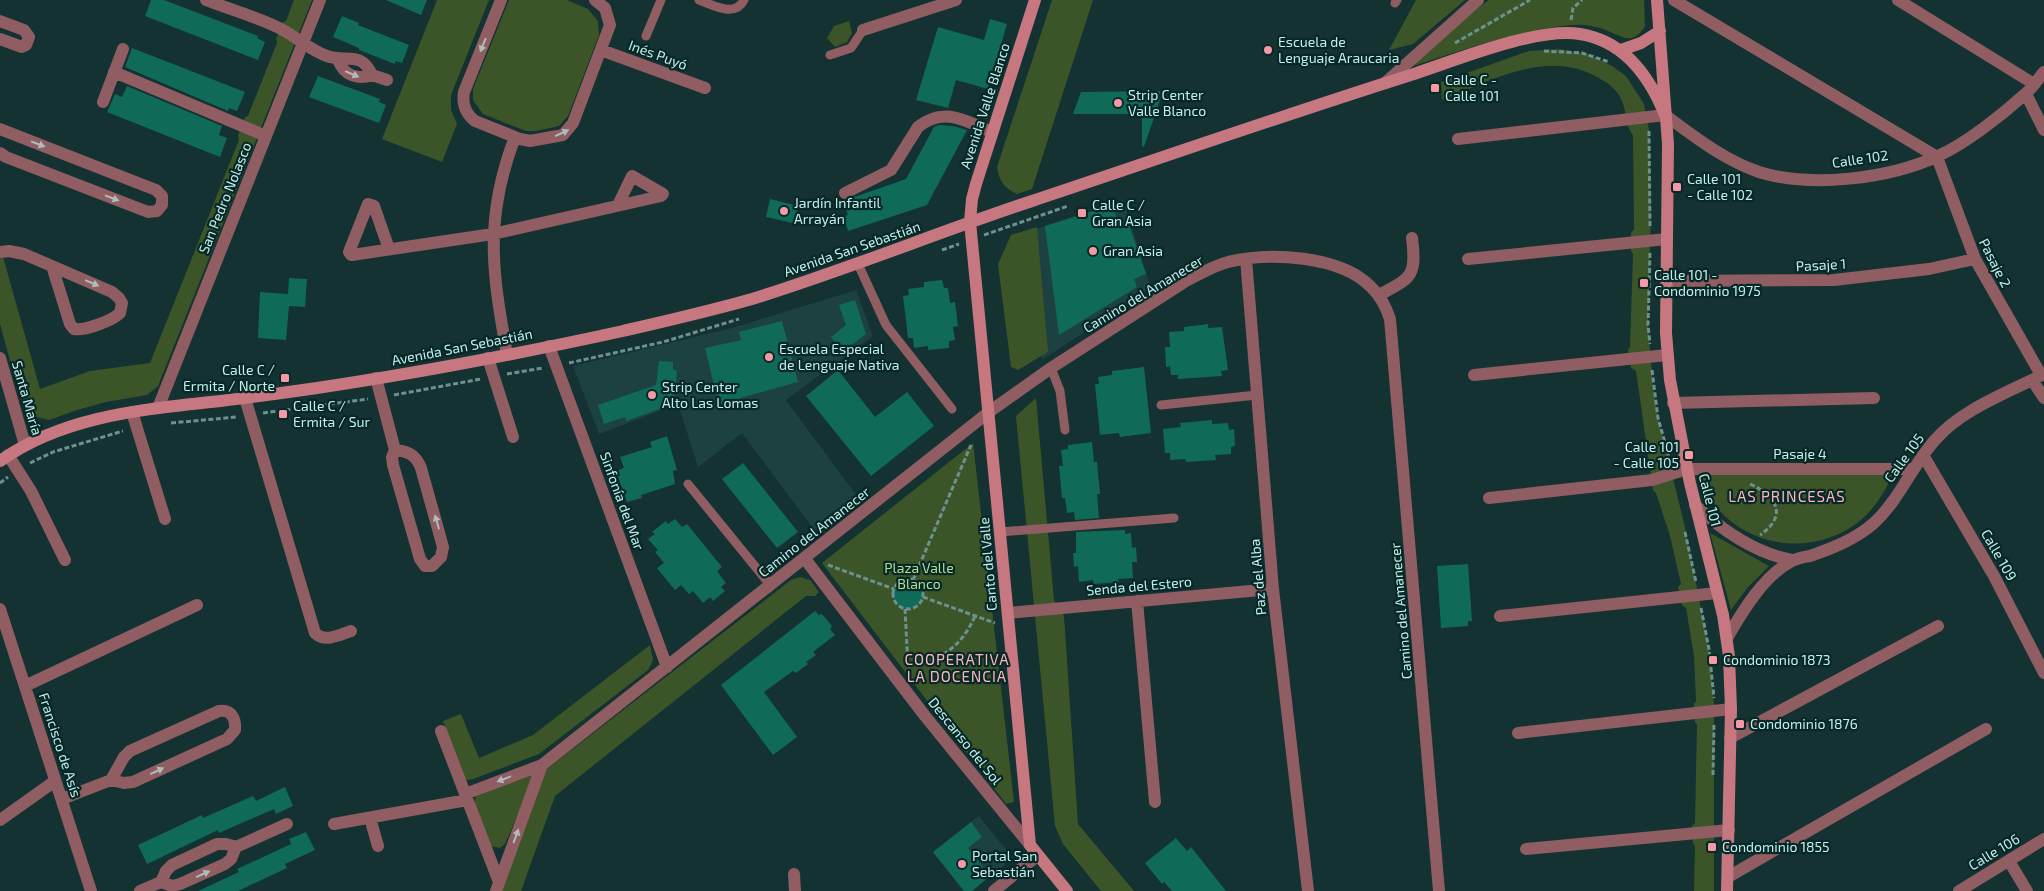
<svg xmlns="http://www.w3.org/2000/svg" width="2044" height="891" font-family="'Exo 2',sans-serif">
	<rect width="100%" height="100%" fill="#133231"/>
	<!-- built -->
	<path fill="#1c4140" d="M1123,200l28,88 -109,72 -15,-128z
		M856,290l17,46 -87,64 71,96 -42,35 -73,-98 -44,34 -20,-63 -79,30 -26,-68 159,-38z
		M979,816l34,42 -41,33h-8l-31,-39z"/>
	<!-- green -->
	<path fill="#3c5528" d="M294,0h18l-154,386 -11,9 -41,7 -29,8 -28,10 -16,-4 -11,-12 -22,-80v-78l40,143 50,-18 60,-8 89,-223 -1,-5 7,-18 3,-1 29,-73 -1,-4 7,-17 3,-1z
		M437,0h52l-38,95v15l6,14 -15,38 -60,-23z
		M509,0h58l21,9 10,12 1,14 -31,81 -9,10 -23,5h-10l-43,-17 -10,-14v-11z
		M1052,0h41l-61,189 -15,5c-13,-6 -18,-13 -20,-27z
		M1416,0h49l-52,44 -24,6z
		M1489,0h155l1,26c-12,20 -22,11 -39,4 -11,-4 -22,-6 -33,-5 -56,5 -110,25 -163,42l49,-45z
		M849,21l3,12 -5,9 -12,5 -8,-9 7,-12z
		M1559,49l29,5 24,12 14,10 18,28 5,26 2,79 -3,116 5,62 5,31 27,109 24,122 5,55v187h-20l1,-45 -2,-3 -1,-17 3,-3 2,-98 -2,-3 -1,-18 2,-3 -2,-45 -8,-48 -4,-3 -4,-18 3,-3 -11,-48 -14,-43 -3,-3 -17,-119 -5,-3 -3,-18 2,-3 3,-93 -2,-3v-18l3,-4 -1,-94c-10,-12 -4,-30 -18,-45 -6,-7 -14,-11 -22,-15 -49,-25 -105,7 -151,25l-1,-18 88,-31z
		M1037,227l11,125 -30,18 -7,-3 -13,-103 13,-29z
		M1036,398l18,202 10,16 14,208 56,67h-33l-38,-47 -8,-18 -39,-410z
		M973,443l41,359 -8,2 -184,-241z
		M1893,473c-7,17 -18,35 -32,47 -55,45 -140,23 -162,-45z
		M1710,533l59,33 -21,21 -17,23z
		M800,577l10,3 9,12 -4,4h-9l-251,200 -34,95h-19l41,-119 248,-192z
		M650,645l3,15 -5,10 -109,84 -66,25 -6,1 -3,-2 -21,-57 18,-7 18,44 54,-23z
		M531,774l3,3 -29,67 -5,4 -10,-2 -16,-42 2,-8z"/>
	<!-- building -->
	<path fill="#0f6b57" d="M151,0h13l94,36 -1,2 8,4 -7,18 -113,-44z
		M386,0h41l-6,15z
		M342,16l17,7 -1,2 51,20 -7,18 -6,-2 -1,3 -36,-14v-2l-26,-11z
		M990,19l17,5 -19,65 -32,-9 -8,28 -32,-8 22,-73 46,13z
		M132,48l113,44 -8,19 -8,-3 -1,3 -103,-44z
		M318,76l62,23 -1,3 7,3 -7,18 -70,-26z
		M127,86l95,40 -3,9 8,3 -7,19 -113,-45 8,-18 7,3z
		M1163,91l-19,56 -2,-1v-32h-69l8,-22z
		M939,125l14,1 14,4 -40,75 -79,26 -4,-15 4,-1 -5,-14 63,-22 28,-52z
		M770,199l28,7 -5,17 -27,-6z
		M1113,205l7,24 9,-4 17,49 -12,5 3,8 -78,48 -14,-109z
		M289,278l18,1 -2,28 -16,-1 -3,34 -28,-2 2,-46 28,2z
		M942,280l2,8h4l2,15 5,-1 3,24 -5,1 2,13 -6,1v7l-21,2v-4l-14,2 -1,-10h-5l-5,-42 6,-1 -1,-6 16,-2v-5z
		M855,300l11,34 -23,18 -12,-15 15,-12 -7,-20z
		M782,321l16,61 -58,16v2l-21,5 -14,-57 36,-8 -2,-8z
		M1208,324v4l14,-1 6,43 -7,1 1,5 -44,3v-4h-7l-1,-9 -4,1 -1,-20h5l-1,-15 15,-1v-4z
		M659,361l14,1v8h4l-3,34 -48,17 -1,-4 -21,7 -6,-19 58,-20z
		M1144,367l7,66 -31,4 -1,-4 -19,2 -5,-51h4l-1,-7 14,-2v-4z
		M838,370l37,47 32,-25 27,34 -63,50 -65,-80z
		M1212,420v4l16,-1 1,7 5,-1 1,17 -4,1v7l-16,1 1,5 -30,2 -1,-3 -15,1v-7h-5l-2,-24 18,-2 -1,-4z
		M667,436l10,34 -4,1 2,13 -34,11 1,3 -15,4 -11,-31 8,-3 -4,-11 32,-10 -2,-5z
		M1092,442l2,20h3l3,32h-3l2,24 -24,2 -1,-8 -7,1 -2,-15h-3l-3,-32h4l-2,-16 7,-1v-4z
		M743,463l55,69 -21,16 -55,-69z
		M675,519l7,8 5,-3 35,43 -5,4 9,12 -5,4 4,4 -12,10 -3,-4 -7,6 -10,-12 -4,3 -8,-9 -6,5 -18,-22 7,-5 -9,-11 3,-2 -10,-11 7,-5 -3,-2 14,-11 2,3z
		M1125,530v4l6,-1 1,15 4,-1 1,15h-5l1,16 -15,1 1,3 -25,2 -1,-4 -14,2 -1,-16 -4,1 -1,-14h3v-21z
		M1468,564l4,57h-4v5l-27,2 -4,-62z
		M893 594a15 15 0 1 1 30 0a15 15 0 1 1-30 0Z
		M815,611l4,4 3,-1 10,12 -2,3 5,6 -22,17 3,3 -10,7 2,2 -12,9 -3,-2 -29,21 33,45 -24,18 -52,-70z
		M285,787l8,19 -17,8 -2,-5 -55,24 -1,-3 -71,34 -9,-19 64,-30 1,3 50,-22 3,5z
		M971,822l11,15 -14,11 22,28 -18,15h-8l-31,-39z
		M306,832l9,18 -30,14 2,4 -49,23h-40l41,-19 -2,-3 54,-25 -2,-5z
		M1176,838l11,13 4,-4 35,44h-54l-8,-9 -2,2 -17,-21z"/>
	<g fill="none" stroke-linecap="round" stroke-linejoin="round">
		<!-- path -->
		<path stroke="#6c9290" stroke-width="3" stroke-dasharray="5 2.5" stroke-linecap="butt" d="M1571,20l2,-12 9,-8
			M1455,43l75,-43
			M1544,51l38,2 27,9
			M1649,131l1,96
			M984,235l84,-29
			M942,250l17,-6
			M1650,253l-2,72 2,19
			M569,363l94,-21 76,-23
			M1652,370l6,48 11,39
			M507,374l36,-6
			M394,395l87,-16
			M263,413l105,-14
			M171,423l66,-6
			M30,463l23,-11 70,-21
			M0,483l8,-6
			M1750,484c27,12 38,32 10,51
			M1685,532l11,50
			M828,565l66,24
			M893 594a15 15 0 1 1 30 0a15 15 0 1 1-30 0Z
			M913,580l58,-135
			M923,597l72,26
			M1701,608l8,41 5,49
			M905,609l3,57
			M908,666c32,-4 54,-20 67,-50
			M1713,775l1,-51"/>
		<!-- lane -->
		<path stroke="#8f5d62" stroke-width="9" d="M699,0c14,5 36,18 45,0
			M1395,3l2,-3
			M646,36l15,-36
			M830,55l21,-7 12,-18
			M858,264l28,61 66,84
			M1051,368l9,23 5,39
			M1161,405l96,-10
			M688,484l83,102
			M1000,532l174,-14"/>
		<!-- street -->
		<path stroke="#8f5d62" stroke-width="12" d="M206,0c25,10 52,17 75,29 16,8 30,22 46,27 19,7 34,-6 45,19
			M501,0l-37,92c-2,12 1,21 11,29l45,18 10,2 33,-6 10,-12 37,-98 -5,-17 -10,-8
			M1674,0l263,157 38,102 66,116
			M1898,0l136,84
			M0,21l24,9 5,7 -3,8 -4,2 -22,-8
			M863,30l93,-30
			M601,50l104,38
			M338,60c6,15 19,20 34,15l15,5
			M114,72l152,64
			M1385,83l93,-83
			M2026,94l18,36
			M103,102l20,-53
			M0,129l156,61 6,6v9l-5,6 -9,1 -142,-55 -6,-4
			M1458,139l207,-24c30,22 59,45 94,57 51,16 130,7 179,-16 27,-12 64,-41 86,-61 8,-6 14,-16 20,-23
			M845,193l46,-23 27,-43c26,-21 48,-6 74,5
			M389,249l-15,-43 -6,-2 -19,48 2,3h1l141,-21 168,-38 2,-2 -31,-18 -14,29
			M0,252l9,-1 15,3 88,38 7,6 3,5 -2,10c-8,8 -36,18 -46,16l-4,-5 -18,-58
			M1246,259l27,330 35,302
			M1468,259l199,-20
			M1666,281l168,-1 95,-11 46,-10
			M1379,295c32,-17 38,-18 33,-57
			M549,346l118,321
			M507,354c-15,-83 -23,-136 8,-217
			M0,358l25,87
			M488,358l25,79
			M1474,375l193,-20
			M376,378l19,72 -3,7 1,8 27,94 5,7h7l9,-9 2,-10 -22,-79c-5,-13 -13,-17 -26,-18
			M2032,380l12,18
			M245,398l70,235c10,10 24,2 36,-2
			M1673,403l201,-5
			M158,408l162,-408
			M132,412l33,107
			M8,455l23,36 34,69
			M1923,455l71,121 50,97
			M1489,498l163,-18 35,-11h226
			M1695,505c28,26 60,48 97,55
			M805,559l120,157 105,129
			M1137,601l18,201
			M0,609l91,282
			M1008,613l265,-24
			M1500,616l217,-23
			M1727,638c15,-26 37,-63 65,-77 6,-3 13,-4 18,-5 23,-8 46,-17 64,-33 25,-23 38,-57 61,-83 27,-31 72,-47 109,-66
			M25,686l172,-81
			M441,731l58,151
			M1518,733l213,-24
			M1730,738l208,-112
			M465,794l77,-29 447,-353 62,-44 135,-87c14,-7 27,-15 42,-19 41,-10 112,-7 143,25 10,9 15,20 19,32l49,572
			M62,799l49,-19 13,3 9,-1 94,-43 8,-9c1,-12 -4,-21 -16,-19l-89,40 -6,6 -13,23
			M370,818l8,28
			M0,820l55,-39
			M334,824l133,-24
			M1526,849l203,-19
			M2009,861l18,30
			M794,874l1,17
			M1728,877l258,-148
			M161,882l11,4 8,-2 45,-20 6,-5 5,-12
			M140,891l21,-9 5,-11 6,-6 45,-21h9l10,3 51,-23
			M496,891l46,-126
			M994,891l44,-36
			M1959,891l85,-52"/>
		<!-- secondary -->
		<path stroke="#c67780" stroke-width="12" d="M1035,0l-59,184 -4,15 -2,23 60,623 37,46
			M1657,0l11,144 -2,189 4,47 20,103 33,132 6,41 2,53 -4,182
			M1621,50l20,-7 19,-12
			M0,461c62,-44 138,-51 211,-59 36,-4 71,-9 106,-14 102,-15 205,-35 306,-57 43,-10 87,-20 129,-32 94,-29 184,-66 277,-97 129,-43 258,-88 388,-129 41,-14 121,-46 163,-39 44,7 69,41 85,81"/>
	</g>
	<!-- one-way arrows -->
	<defs><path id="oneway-solid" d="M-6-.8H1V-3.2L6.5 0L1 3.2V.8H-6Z" transform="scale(1.25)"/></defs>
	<g fill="#b0bcbc">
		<use href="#oneway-solid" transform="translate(483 45) rotate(112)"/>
		<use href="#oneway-solid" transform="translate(352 74) rotate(23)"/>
		<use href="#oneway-solid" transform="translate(562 133) rotate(-25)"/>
		<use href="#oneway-solid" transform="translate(38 144) rotate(21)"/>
		<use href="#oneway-solid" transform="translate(112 198) rotate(21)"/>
		<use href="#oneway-solid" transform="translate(92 283) rotate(23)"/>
		<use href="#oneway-solid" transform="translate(437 522) rotate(-106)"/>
		<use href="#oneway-solid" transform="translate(157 771) rotate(-25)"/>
		<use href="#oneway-solid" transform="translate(504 779) rotate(159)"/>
		<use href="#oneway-solid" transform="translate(516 836) rotate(-70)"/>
		<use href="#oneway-solid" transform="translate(203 874) rotate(-24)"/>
	</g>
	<!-- markers -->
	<g fill="#f49aa4" stroke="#072827" stroke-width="2">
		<circle cx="1268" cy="50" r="5"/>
		<rect x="1430" y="83" width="10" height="10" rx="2.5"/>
		<circle cx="1118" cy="103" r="5"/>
		<rect x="1672" y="182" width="10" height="10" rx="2.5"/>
		<circle cx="784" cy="211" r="5"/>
		<rect x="1077" y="208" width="10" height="10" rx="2.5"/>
		<circle cx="1093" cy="251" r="5"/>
		<rect x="1639" y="278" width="10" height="10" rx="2.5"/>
		<circle cx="769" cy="357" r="5"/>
		<rect x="280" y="373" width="10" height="10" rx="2.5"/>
		<circle cx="652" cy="395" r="5"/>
		<rect x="278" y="409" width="10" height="10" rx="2.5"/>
		<rect x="1684" y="450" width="10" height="10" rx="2.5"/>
		<rect x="1708" y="655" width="10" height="10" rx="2.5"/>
		<rect x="1735" y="719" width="10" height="10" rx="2.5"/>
		<rect x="1707" y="842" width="10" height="10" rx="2.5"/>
		<circle cx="962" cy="864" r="5"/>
	</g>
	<g text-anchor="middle" stroke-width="4.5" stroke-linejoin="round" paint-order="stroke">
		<!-- poi labels -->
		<g font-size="14" fill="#c2efed" stroke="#072827" text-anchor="start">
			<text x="1278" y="47">Escuela de<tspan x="1278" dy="16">Lenguaje Araucaria</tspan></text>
			<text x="1445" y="85">Calle C -<tspan x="1445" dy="16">Calle 101</tspan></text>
			<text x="1128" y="100">Strip Center<tspan x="1128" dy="16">Valle Blanco</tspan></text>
			<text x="1687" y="184">Calle 101<tspan x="1687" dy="16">- Calle 102</tspan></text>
			<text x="794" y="208">Jardín Infantil<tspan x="794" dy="16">Arrayán</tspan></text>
			<text x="1092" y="210">Calle C /<tspan x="1092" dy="16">Gran Asia</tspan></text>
			<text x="1103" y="256">Gran Asia</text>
			<text x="1654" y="280">Calle 101 -<tspan x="1654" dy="16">Condominio 1975</tspan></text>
			<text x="779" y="354">Escuela Especial<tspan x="779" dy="16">de Lenguaje Nativa</tspan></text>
			<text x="275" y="375" text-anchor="end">Calle C /<tspan x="275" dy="16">Ermita / Norte</tspan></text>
			<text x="662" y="392">Strip Center<tspan x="662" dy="16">Alto Las Lomas</tspan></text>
			<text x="293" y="411">Calle C /<tspan x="293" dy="16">Ermita / Sur</tspan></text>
			<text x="1679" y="452" text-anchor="end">Calle 101<tspan x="1679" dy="16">- Calle 105</tspan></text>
			<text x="1723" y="665">Condominio 1873</text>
			<text x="1750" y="729">Condominio 1876</text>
			<text x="1722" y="852">Condominio 1855</text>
			<text x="972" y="861">Portal San<tspan x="972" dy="16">Sebastián</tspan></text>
		</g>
		<!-- street labels -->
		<g font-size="14" fill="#c2efed" stroke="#072827">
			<text transform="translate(658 55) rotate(20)" y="5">Inés Puyó</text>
			<text transform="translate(985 106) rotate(-72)" y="5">Avenida Valle Blanco</text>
			<text transform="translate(1860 159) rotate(-8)" y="5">Calle 102</text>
			<text transform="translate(225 198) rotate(-68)" y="5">San Pedro Nolasco</text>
			<text transform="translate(852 249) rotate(-19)" y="5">Avenida San Sebastián</text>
			<text transform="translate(1995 263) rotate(63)" y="5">Pasaje 2</text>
			<text transform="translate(1821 265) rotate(-3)" y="5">Pasaje 1</text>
			<text transform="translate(1143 294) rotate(-31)" y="5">Camino del Amanecer</text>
			<text transform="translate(462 347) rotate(-11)" y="5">Avenida San Sebastián</text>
			<text transform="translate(27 398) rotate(74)" y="5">Santa María</text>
			<text x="1800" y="459">Pasaje 4</text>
			<text transform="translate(1904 458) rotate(-54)" y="5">Calle 105</text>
			<text transform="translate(1710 500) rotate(76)" y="5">Calle 101</text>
			<text transform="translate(622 501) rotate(70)" y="5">Sinfonía del Mar</text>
			<text transform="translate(814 532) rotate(-38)" y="5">Camino del Amanecer</text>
			<text transform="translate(1999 555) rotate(60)" y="5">Calle 109</text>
			<text transform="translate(988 564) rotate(-95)" y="5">Canto del Valle</text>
			<text transform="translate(1258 577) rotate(-95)" y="5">Paz del Alba</text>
			<text transform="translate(1139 586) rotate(-5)" y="5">Senda del Estero</text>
			<text transform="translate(1401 611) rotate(-95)" y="5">Camino del Amanecer</text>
			<text transform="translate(965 741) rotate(51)" y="5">Descanso del Sol</text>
			<text transform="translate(60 745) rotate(72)" y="5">Francisco de Asís</text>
			<text transform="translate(1994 852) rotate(-31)" y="5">Calle 106</text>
		</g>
		<!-- park labels -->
		<g font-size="14" fill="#b1df8f" stroke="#072827">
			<text x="919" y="573">Plaza Valle<tspan x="919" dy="16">Blanco</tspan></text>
		</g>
		<!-- neighbourhood labels -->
		<g font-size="15" letter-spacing="1" fill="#fbb6bc" stroke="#072827">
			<text x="1787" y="502">LAS PRINCESAS</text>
			<text x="957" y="665">COOPERATIVA<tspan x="957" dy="17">LA DOCENCIA</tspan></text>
		</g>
	</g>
</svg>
